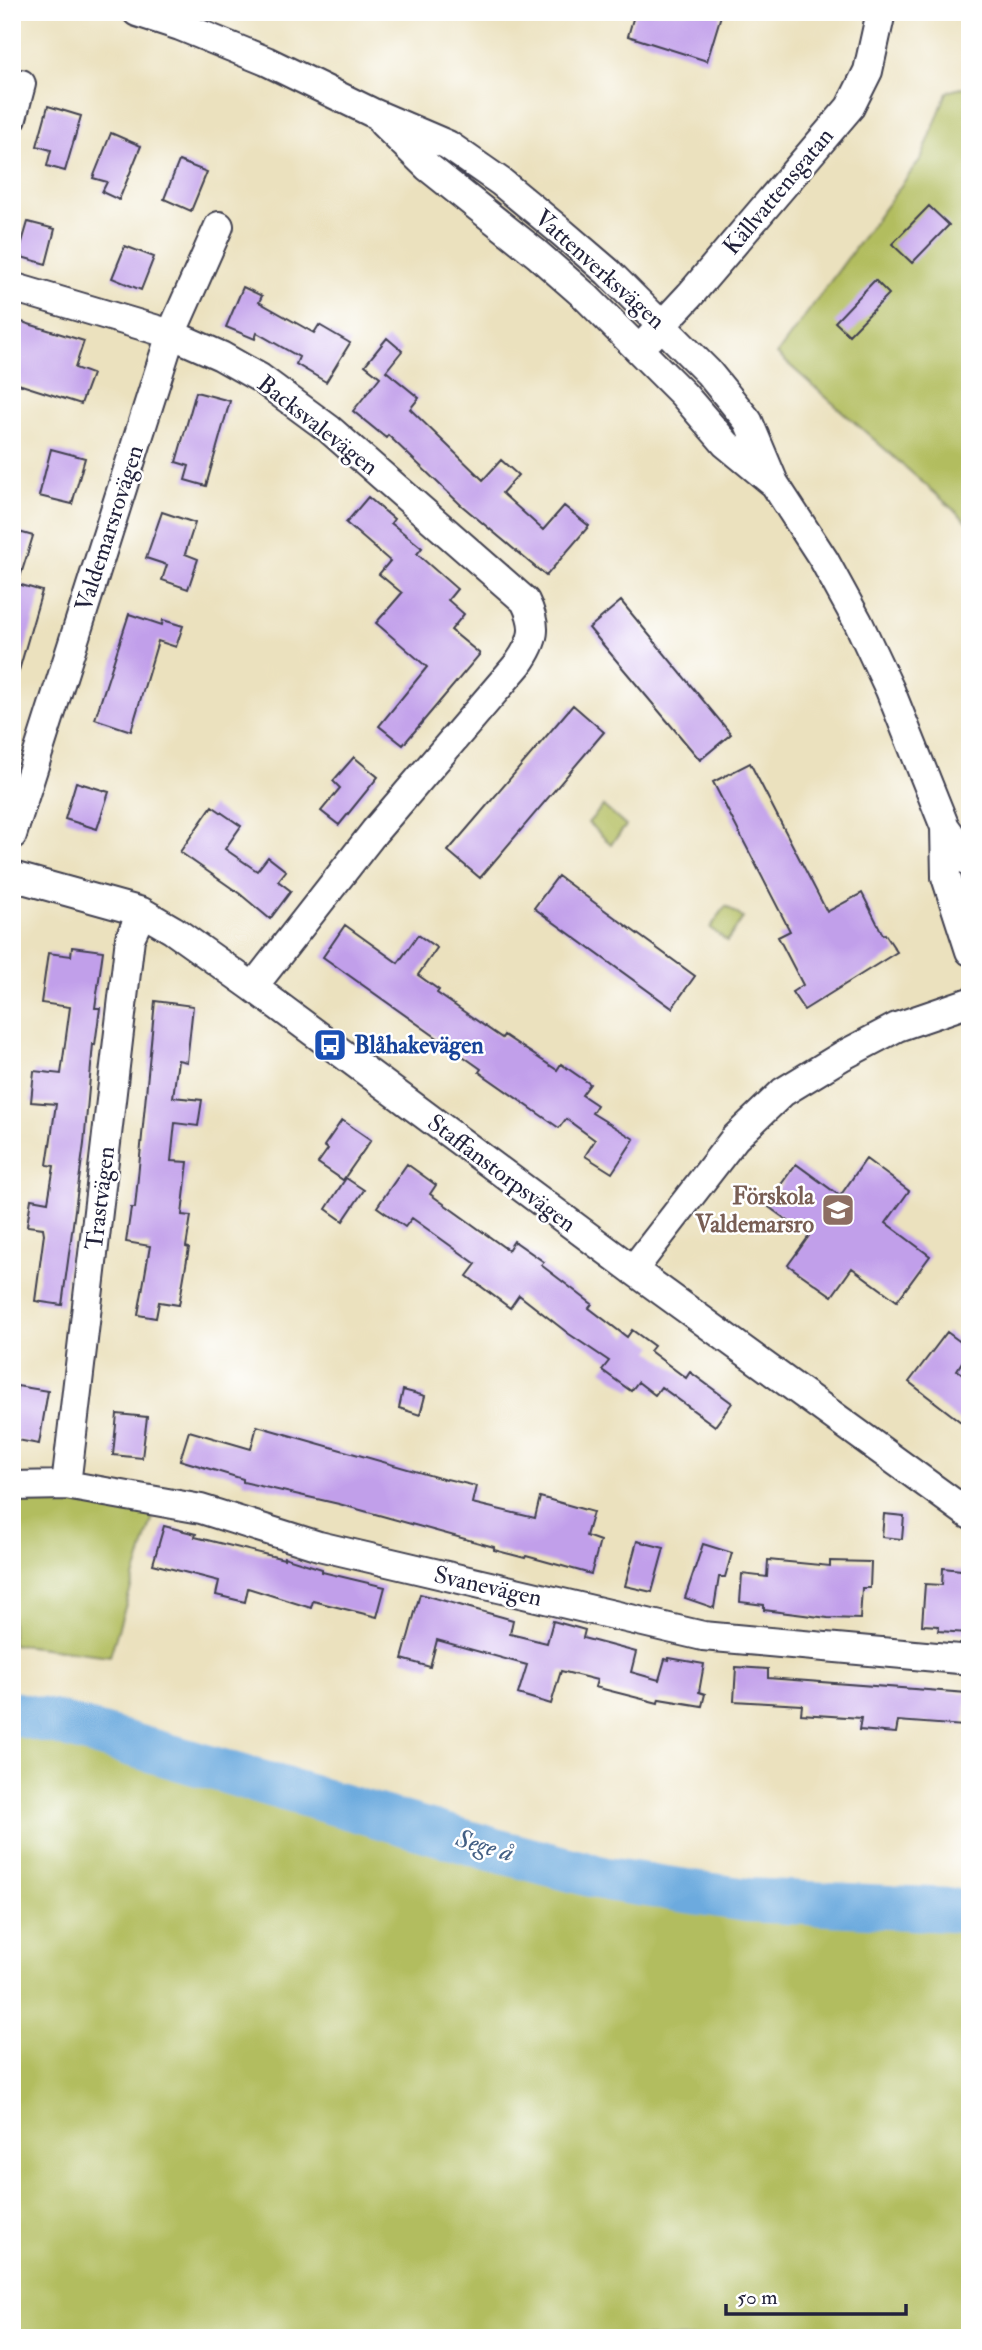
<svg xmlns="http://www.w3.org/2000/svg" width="982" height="2350" font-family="'IM FELL Double Pica',serif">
	<rect width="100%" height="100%" fill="#fff"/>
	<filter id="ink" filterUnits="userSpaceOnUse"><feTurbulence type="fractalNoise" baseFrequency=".0143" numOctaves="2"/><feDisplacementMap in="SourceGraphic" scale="14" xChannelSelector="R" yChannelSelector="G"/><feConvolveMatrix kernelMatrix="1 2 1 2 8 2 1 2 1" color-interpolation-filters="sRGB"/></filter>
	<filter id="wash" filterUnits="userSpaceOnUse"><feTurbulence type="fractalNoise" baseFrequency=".00686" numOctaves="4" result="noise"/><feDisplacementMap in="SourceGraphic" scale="28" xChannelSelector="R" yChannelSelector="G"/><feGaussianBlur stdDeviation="1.57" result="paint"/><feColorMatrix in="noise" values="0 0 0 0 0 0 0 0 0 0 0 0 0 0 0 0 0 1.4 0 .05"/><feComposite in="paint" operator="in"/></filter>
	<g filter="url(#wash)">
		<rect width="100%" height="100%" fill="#ebe1be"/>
		<!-- green -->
		<path fill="#b2bd5f" stroke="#6a704d" stroke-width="2" d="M970,85v439l-193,-170 145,-197 25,-65z
			M603,806l23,20 -15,18 -23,-21z
			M726,906l17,12 -16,23 -17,-13z
			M12,1494l58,3 85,13 -45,146 -98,-12z
			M12,1713l48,11 435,126 111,29 141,21 223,11v427h-958z"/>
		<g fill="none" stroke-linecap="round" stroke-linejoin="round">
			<!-- stream -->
			<path stroke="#6caade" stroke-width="7" d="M967,12l3,19"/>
			<!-- river -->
			<path stroke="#6caade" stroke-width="44" d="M12,1713l48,11 435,126 111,29 141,21 223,11"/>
		</g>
		<g id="blocks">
			<!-- building -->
			<path fill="#c19fea" d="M635,12h87l-15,49 -79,-25z
				M48,106l33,10 -16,55 -18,-5 4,-16 -14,-4z
				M111,133l30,13 -22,54 -17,-8 5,-10 -14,-4z
				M179,161l28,11 -16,39 -27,-12z
				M929,206l20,19 -37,38 -20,-19z
				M28,222l27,7 -9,35 -28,-8z
				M125,246l29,11 -13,33 -29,-12z
				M875,280l14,14 -40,41 -14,-13z
				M243,287l19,9 -3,6 55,31 5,-8 31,18 -24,39 -30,-18 3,-7 -42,-24 -2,6 -29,-12z
				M12,319l72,22 -9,27 17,6 -11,30 -69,-22z
				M387,338l15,13 -16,20 33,27 -9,11 73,71 18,-20 17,15 -16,18 41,37 21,-24 25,20 -43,50 -85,-71 -73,-70 -2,3 -33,-27 27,-34 -15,-12z
				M196,392l34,9 -24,85 -21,-6 4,-14 -13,-4z
				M51,449l34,9 -13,46 -33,-8z
				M368,497l26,22 -3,4 31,25 -5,6 40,35 -9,11 16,14 -13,16 29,24 -77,91 -24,-19 48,-59 -51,-44 26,-30 -23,-19 11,-13 -44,-38z
				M162,512l33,11 -10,31 13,5 -10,30 -26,-9 5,-15 -21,-7z
				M12,530l21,6 -15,48 24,7 -24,83 -6,-1z
				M621,601l110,133 -31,26 -111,-132z
				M129,614l33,11 1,-5 20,6 -7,21 -18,-6 -27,90 -36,-12z
				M573,705l31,27 -124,146 -32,-27z
				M354,757l24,20 -39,48 -18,-14 19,-23 -7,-7z
				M750,763l77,149 35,-19 21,42 2,-1 12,18 -93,58 -12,-18 11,-7 -25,-48 12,-6 -77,-149z
				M76,782l33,10 -12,37 -32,-10z
				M212,806l29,20 -16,23 32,22 11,-14 18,14 -8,10 13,10 -21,28 -30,-25 -60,-42z
				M558,876l137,100 -23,32 -138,-100z
				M345,925l53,38 20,-28 19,13 -19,27 21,15 -2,3 65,45 2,-3 53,35 4,-6 29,20 -8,11 15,10 -5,8 42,26 -22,34 -27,-17 10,-16 -29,-21 -7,9 -80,-56 2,-3 -158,-112z
				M72,947l31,4 -8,57h5l-5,37 -2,-1 -9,100 -22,161 -27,-4 9,-67 -1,-6 -16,-2 4,-27 17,3 6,-36 -7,-1 9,-61 -25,-2 3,-31 27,3 9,-67 -29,-4 7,-50 23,3z
				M155,1001l38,5 -6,56 -9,-2 -5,37 29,3 -4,26 -23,-3 -4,38 17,1 -6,53 9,1 -5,31 3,1 -10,57 -20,-3 -3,16 -18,-3 12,-69 -24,-4 5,-34h4z
				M342,1120l29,20 -28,40 -25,-17 10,-14 -4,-3z
				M866,1159l43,32 -23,32 44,33 -33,45 -45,-33 -20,28 -44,-31 21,-29 -43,-31 30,-41 44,32z
				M407,1164l29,21 -6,9 78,56 6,-9 30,21 -3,3 51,39 -3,4 38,29 5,-7 22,16 -4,5 36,27 4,-6 42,31 -17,23 -54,-39 -6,8 -17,-13 -7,9 -29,-21 7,-9 -40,-27 -50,-39 -9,13 -43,-32 9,-12 -64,-46 -7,9 -28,-20z
				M346,1178l18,12 -21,31 -17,-12z
				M947,1332l23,17 -13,21 13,9v50l-61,-47z
				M17,1386l31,5 -9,53 -27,-5v-23z
				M403,1390l22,6 -5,19 -21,-7z
				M117,1414l30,3 -5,41 -29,-3z
				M257,1426l189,54 1,-1 29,7 -4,17 63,15 5,-21 53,15 -7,24 14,5 -9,33 -65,-18 -1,2 -31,-8v-3l-155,-43 -96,-22v-3l-63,-19 9,-29 62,18z
				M884,1514l20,2 -2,23 -20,-2z
				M164,1526l32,8 -1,3 89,22v-2l38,12v3l63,15 -8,30 -64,-16 -2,7 -63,-20 -3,14 -29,-7 3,-14 -66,-17z
				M637,1541l27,7 -12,44 -27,-6z
				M703,1544l29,9 -7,24h-6l-5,31 -29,-10z
				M768,1560l62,6v-5l41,1 -1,26h-8l-2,31 -32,-1 -64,-8v-5l-24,-3 2,-28 25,3z
				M943,1568l27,3 -2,62 -30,-2 1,-5 -17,-1 3,-41 17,1z
				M420,1594l93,26 -3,14 37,9 6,-22 32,9 -2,8 53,14 -5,20 28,8 6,-21 4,1v-2l35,6 -5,28 6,2 -3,12 -43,-7 -1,4 -63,-16 2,-7 -36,-9 -10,33 -33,-10 9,-29 -90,-25 -7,27 -28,-8z
				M736,1667l32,2v9l199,15 -3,33 -66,-5 -2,12 -37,-3 2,-12 -60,-4 1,-9 -68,-4z"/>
		</g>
	</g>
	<g filter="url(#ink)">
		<use href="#blocks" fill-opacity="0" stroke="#403f4f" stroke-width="2"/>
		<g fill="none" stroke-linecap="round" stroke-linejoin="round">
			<defs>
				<path id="minor" d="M137,12l43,14 86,35 105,51 77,33 53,37 57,47 50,43 100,100 40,49 26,62 50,77 34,62 32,68 55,137 25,35
					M12,118l9,-34
					M383,123l45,44 109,87 49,43 97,97 43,50 46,38
					M12,287l159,47 50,22 39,22 69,51 196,172c13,26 10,39 -7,63l-143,167 -122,156
					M650,338l40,-43 160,-188 18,-36 13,-59
					M945,827l1,50 24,74
					M12,835l159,-501 48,-108
					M12,876l130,36 31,18 80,57 380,283 337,245
					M633,1270l102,-132 48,-46 59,-36 55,-29 73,-25
					M66,1485l64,-547 12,-26
					M12,1486l54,-1 135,24 118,37 384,90 267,24"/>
			</defs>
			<!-- minor casing -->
			<use href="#minor" stroke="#403f4f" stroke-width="32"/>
			<!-- minor -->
			<use href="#minor" stroke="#fff" stroke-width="28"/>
		</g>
	</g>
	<!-- icons -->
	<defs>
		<symbol id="bus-square" viewBox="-11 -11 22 22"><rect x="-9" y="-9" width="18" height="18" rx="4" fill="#1a4fb4" stroke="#fff"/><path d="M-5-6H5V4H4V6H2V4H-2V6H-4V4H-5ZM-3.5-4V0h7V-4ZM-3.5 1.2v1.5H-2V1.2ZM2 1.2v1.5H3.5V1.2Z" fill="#fff"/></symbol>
		<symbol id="school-square" viewBox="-11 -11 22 22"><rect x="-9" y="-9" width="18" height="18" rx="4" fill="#8d6e63" stroke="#fff"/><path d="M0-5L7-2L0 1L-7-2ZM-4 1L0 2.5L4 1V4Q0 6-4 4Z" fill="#fff"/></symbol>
	</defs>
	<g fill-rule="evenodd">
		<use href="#bus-square" x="311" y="1026" width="38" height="38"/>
		<use href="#school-square" x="819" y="1191" width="38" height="38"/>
	</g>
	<g text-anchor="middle" stroke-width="5" stroke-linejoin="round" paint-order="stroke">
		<!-- street labels -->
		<g font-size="24" fill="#22223b" stroke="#fff">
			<text transform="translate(778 191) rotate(-50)" y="8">Källvattensgatan</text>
			<text transform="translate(600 269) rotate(42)" y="8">Vattenverksvägen</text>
			<text transform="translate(318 425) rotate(38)" y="8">Backsvalevägen</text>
			<text transform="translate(109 528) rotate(-72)" y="8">Valdemarsrovägen</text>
			<text transform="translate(502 1173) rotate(37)" y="8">Staffanstorpsvägen</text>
			<text transform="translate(100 1198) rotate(-83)" y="8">Trastvägen</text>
			<text transform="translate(488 1586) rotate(13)" y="8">Svanevägen</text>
		</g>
		<!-- transit labels -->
		<g font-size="24" font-weight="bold" fill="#164399" stroke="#fff" text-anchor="start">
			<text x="354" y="1053">Blåhakevägen</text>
		</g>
		<!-- education labels -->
		<g font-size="24" font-weight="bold" fill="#785e54" stroke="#fff" text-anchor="end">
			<text x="814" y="1204">Förskola<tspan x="814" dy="28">Valdemarsro</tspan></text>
		</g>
		<!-- water labels -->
		<g font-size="26" font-style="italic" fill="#435f84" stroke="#fff">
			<text transform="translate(485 1845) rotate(16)" y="9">Sege å</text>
		</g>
	</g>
	<!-- margin -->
	<rect width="982" height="2350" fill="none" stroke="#fff" stroke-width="42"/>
	<!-- scale -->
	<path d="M726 2304v10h180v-10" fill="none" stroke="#22223b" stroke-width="3.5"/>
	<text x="737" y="2304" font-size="21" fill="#22223b" stroke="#ffffff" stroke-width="5" paint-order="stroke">50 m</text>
</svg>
